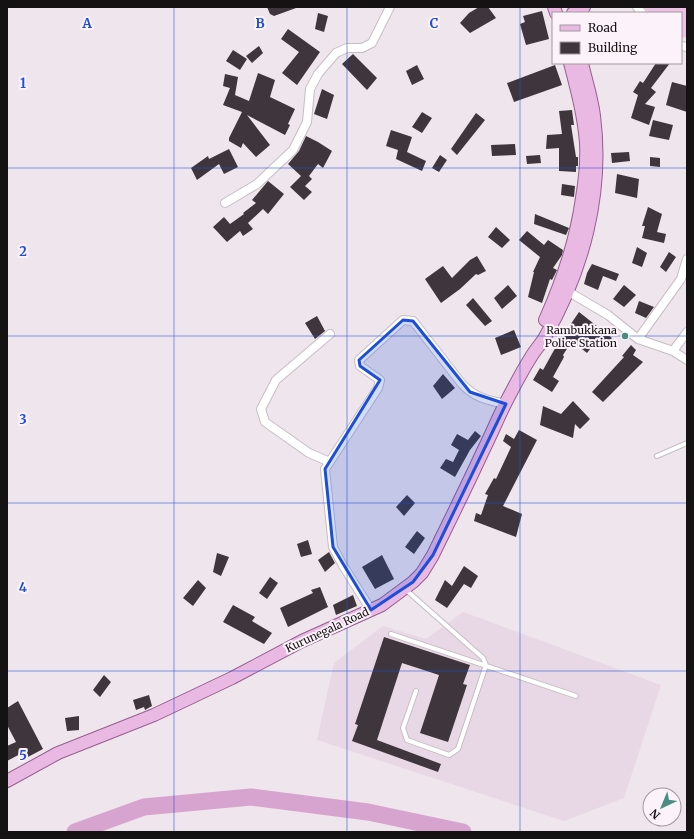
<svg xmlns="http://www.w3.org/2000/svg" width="694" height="839" font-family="Merriweather,serif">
	<rect width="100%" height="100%" fill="#efe5ed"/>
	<!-- built -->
	<path fill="#e8d8e5" d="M463,612l198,73 -37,113 -60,23 -247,-81 17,-77 49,-37 43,13z"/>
	<!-- green -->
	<path fill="#edc2e6" d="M644,7h43v30l-6,1v-25h-32z"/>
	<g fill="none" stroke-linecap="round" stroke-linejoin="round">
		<!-- river -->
		<path stroke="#d7a3cf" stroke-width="17" d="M75,832l69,-25 107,-10 117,15 95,20"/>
	</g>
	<!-- building -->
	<path fill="#3e363c" d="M267,7h29v1l-22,8 -4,-2z
		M479,7h9l8,11 -26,15 -10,-10 9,-10z
		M542,11l7,28 -23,6 -6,-21 5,-2 -2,-6z
		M318,13l10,3 -4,16 -9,-3z
		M288,29l32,23 -23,33 -15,-12 17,-21 -18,-13z
		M259,46l4,7 -11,10 -6,-7z
		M233,50l14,9 -7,11 -14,-9z
		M353,54l24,24 -10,12 -25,-26z
		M656,63h14l-19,25 5,4 -11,12 10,3 -6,18 -18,-7 7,-23 -5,-3 7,-11 3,2z
		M417,65l7,14 -12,6 -6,-14z
		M555,65l7,20 -48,17 -7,-19z
		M258,73l17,7 -5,17 25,12 -7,15 2,1 -5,10 -38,-20 23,30 -14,12 -13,-14 -2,5 -12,-7v-3l13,-26 -19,-7 7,-17 -7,-2 2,-12 13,3 -3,18 14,6z
		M672,82l15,4v26l-21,-7z
		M322,89l12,6 -7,24 -13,-5z
		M572,110l2,15h-3l5,32h2v9h-2v6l-17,-1v-23l-13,1 1,-14 15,-1 -3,-23z
		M422,112l10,6 -10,15 -10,-6z
		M476,113l9,7 -28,35 -6,-6z
		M653,120l20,5 -4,15 -20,-4z
		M391,130l21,7 -5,15 19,9 -4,10 -26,-12 2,-9 -12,-4z
		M306,136l12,6 14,9 -9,17 -5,-4 -9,12 3,3 -7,7 7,6 -8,8 -14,-13 11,-11 -13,-12 11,-13z
		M515,144l1,11 -24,1 -1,-11z
		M229,149l9,18 -14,7 -5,-10 -22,16 -6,-12 17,-12 1,3z
		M629,152l1,9 -18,2 -1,-10z
		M440,155l7,5 -8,12 -7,-4z
		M540,155l1,8 -14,1 -1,-8z
		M650,157l10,1v9l-10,-1z
		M617,174l22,5 -2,19 -22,-5z
		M268,181l16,13 -16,20 -5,-5 -15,14 5,6 -10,7 -3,-5 -13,11 -14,-15 11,-10 6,7 14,-10 -1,-1 13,-10 -4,-3z
		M562,184l13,2 -1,11 -13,-2z
		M648,207l14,7 -5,18 9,2 -2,9 -22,-5 3,-12h-3z
		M535,214l34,14 -3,7 -32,-11z
		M496,227l14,13 -8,8 -14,-11z
		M527,231l17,14 4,-5 15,10 -1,5 -9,13 4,2 -5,10 -2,-1 -8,24 -14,-6 6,-25h-1l7,-15 -21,-17z
		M637,247l10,6 -5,14 -10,-4z
		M669,252l7,5 -10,15 -6,-5z
		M477,256l9,15 -8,4 -2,-1 -16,15 -19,14 -16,-24 18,-13 9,12 18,-18z
		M592,264l27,10 -3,7 -13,-5 -5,14 -14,-6 3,-11z
		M508,285l9,11 -15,13 -8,-11z
		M624,285l12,10 -12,12 -11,-8z
		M473,298l19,23 -7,5 -19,-21z
		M639,301l15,6 -8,11 -11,-5z
		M579,312l33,26 -7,9 -9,-6 -9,12 -15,-12 -9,14 1,2 -11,20 6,4 -7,11 -19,-12 7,-12 3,2 15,-27z
		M317,316l8,15 -10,8 -10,-16z
		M514,330l7,17 -20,8 -6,-17z
		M631,345l5,5 -3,5 10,7 -40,40 -11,-10 32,-35 -2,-1z
		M443,374l12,14 -13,11 -9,-13z
		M573,401l17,18 -10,10 -5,-5 -2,14 -33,-13 3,-19 18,8z
		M519,430l18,10 -34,66 19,8 -6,23 -42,-16 2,-8 5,2 7,-20 -3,-1 9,-16 2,1 15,-32 -8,-6 3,-7 8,5z
		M475,431l6,5 -11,14 -15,27 -15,-9 6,-9 7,3 6,-12 -8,-5 6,-11 11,6z
		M407,495l8,8 -11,13 -8,-9z
		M417,531l8,7 -11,16 -9,-7z
		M308,540l4,14 -11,3 -4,-13z
		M329,552l6,11 -10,9 -7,-12z
		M217,553l12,4 -8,19 -8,-4z
		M382,555l12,24 -19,10 -13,-22z
		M464,566l14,10 -7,12 -7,-4 -17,24 -12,-8 10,-20 7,6z
		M270,577l8,6 -11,16 -8,-6z
		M198,580l8,8 -13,18 -10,-8z
		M320,587l8,20 -40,20 -8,-19 33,-15 -2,-3z
		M353,595l4,11 -21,9 -3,-10z
		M233,605l22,12 -3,4 20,12 -8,11 -41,-22z
		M384,637l86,28 -7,19 4,1 -19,57 -28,-9 19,-58 -37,-12 -25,77 64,24 -3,8 -86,-31 6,-16 -3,-1z
		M104,675l7,7 -11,15 -7,-7z
		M149,695l3,11 -7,4 -1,-3 -8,3 -3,-10z
		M18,701l25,48 -17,9 -2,-6 -17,9v-15l9,-4 -9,-17v-17z
		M79,716v14l-12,1 -2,-13z"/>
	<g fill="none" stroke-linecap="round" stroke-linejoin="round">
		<defs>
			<path id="service" d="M657,456l30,-13
				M405,589l78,69 3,7 -28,84 -9,6 -42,-15 -4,-12 13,-37
				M391,634l185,62"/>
			<path id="minor" d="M637,7l5,6
				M681,46l6,1
				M225,203l32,-19 36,-34 14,-28 3,-33 8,-15 18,-21 11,-5h15l10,-5 18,-36
				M564,289l44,26 30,24 35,12 14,9
				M330,334l-54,46 -15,29 4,13 44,31 21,9
				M638,339l43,-60 6,-20
				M673,351l14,-19
				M371,610l-29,-46 -9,-17 -8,-78 53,-81 2,-8 -20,-14 -1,-6 44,-40 10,1 49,63c13,14 25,16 44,20"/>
			<path id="primary" d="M554,7l2,6
				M573,13l11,-6
				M545,320c18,-40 31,-79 37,-122 3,-18 5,-37 4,-55 -2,-27 -9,-53 -16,-80
				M7,781l51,-28 96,-38 78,-37 70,-37 80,-36 31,-23 9,-9 11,-18c17,-35 34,-69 50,-104 8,-16 15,-33 23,-49 8,-15 16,-31 25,-45 4,-7 10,-13 14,-20 38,-66 59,-144 49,-221 -2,-18 -8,-35 -12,-53"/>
		</defs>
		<!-- service casing -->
		<use href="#service" stroke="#c6bdc4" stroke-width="6"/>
		<!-- minor casing -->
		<use href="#minor" stroke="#c6bdc4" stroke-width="10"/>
		<!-- primary casing -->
		<use href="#primary" stroke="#965f8e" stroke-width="14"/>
		<!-- service -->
		<use href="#service" stroke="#fff" stroke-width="4"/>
		<!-- minor -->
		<use href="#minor" stroke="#fff" stroke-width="8"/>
		<!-- primary -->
		<use href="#primary" stroke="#e9b8e3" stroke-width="12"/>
	</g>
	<!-- marked area -->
	<path fill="#1d4ed8" fill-opacity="0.2" stroke="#1d4ed8" stroke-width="3" stroke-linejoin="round" d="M403,320l10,1 57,71 36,12 -73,151 -20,27 -42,28 -38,-63 -8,-78 55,-89 -20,-14 -1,-6z"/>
	<!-- grid -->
	<path fill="none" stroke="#1d4ed8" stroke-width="1" stroke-opacity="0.55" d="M174,7v825M347,7v825M520,7v825M7,168h680M7,336h680M7,503h680M7,671h680"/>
	<!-- markers -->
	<circle fill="#498d82" stroke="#fcf3fa" stroke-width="1.5" cx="625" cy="336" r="4"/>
	<g text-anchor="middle" stroke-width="4" stroke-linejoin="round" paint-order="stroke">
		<!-- poi labels -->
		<g font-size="11" fill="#151214" stroke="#fcf3fa" text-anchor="end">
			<text x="617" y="334">Rambukkana<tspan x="617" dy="13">Police Station</tspan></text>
		</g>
		<!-- street labels -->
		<g font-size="11" fill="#151214" stroke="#fcf3fa">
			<text transform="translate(327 630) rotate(-25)" y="4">Kurunegala Road</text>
		</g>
	</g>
	<g font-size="13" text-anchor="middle" font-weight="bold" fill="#1d4ed8" stroke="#fcf3fa" stroke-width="4" stroke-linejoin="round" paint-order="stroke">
		<text x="87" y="28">A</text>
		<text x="260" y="28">B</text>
		<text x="434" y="28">C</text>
		<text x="23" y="88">1</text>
		<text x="23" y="256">2</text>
		<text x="23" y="424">3</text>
		<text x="23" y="592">4</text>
		<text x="23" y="760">5</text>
	</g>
	<!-- border -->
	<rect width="694" height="839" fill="none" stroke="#151214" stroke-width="16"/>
	<!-- legend -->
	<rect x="552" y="12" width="130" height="52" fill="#fcf3fa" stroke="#a0999e"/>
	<rect x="560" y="25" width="20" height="6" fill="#e9b8e3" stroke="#a0999e"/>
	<text x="588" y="32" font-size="12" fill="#151214">Road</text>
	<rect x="560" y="42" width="20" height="12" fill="#3e363c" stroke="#a0999e"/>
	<text x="588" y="52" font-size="12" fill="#151214">Building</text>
	<!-- north arrow -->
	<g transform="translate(662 807) rotate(224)"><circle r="19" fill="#fcf3fa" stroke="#a0999e"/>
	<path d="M0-3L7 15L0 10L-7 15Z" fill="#498d82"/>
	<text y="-6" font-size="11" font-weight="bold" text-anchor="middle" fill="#151214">N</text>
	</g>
</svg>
